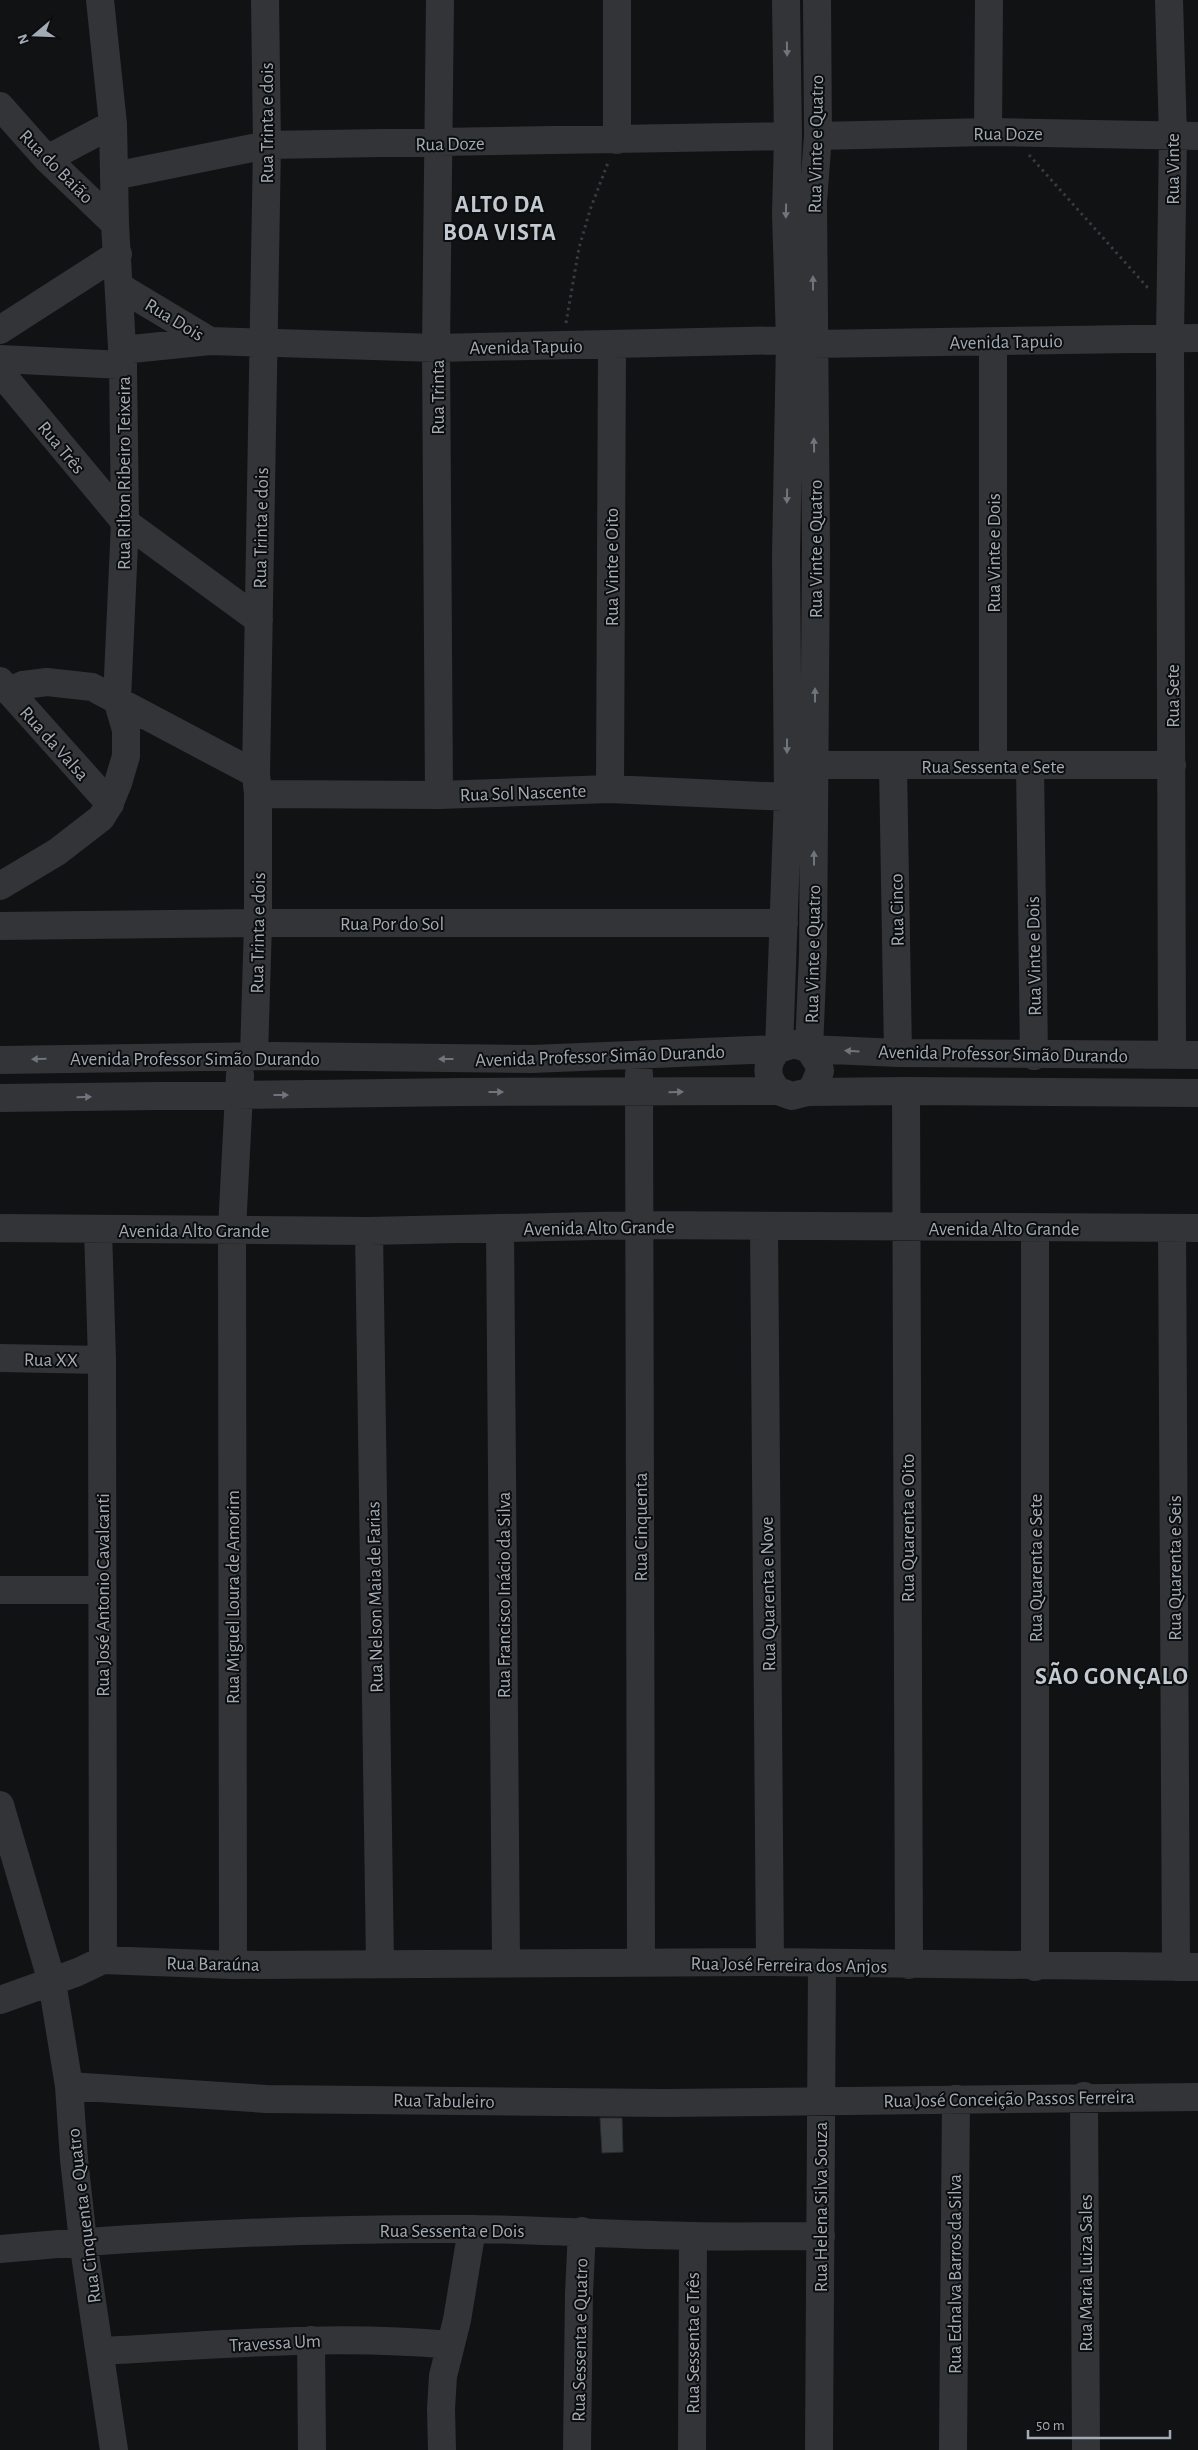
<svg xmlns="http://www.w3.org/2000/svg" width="1198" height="2450" font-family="'Alegreya Sans',sans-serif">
	<rect width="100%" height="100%" fill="#111213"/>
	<!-- building -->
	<path fill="#3d4043" stroke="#2b2c2f" d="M600,2118h22l1,34 -21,1z"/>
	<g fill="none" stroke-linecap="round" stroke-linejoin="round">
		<!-- path -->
		<path stroke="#383b3f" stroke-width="3" stroke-dasharray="2.5 4" stroke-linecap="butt" d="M1029,155l119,133
			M566,323l13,-75 11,-38 19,-50"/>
		<!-- minor -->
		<path stroke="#323438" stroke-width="28" d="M1169,0l4,136 -3,201 2,717
			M0,106l47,53 68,65
			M988,132l1,-132
			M818,136l170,-4 210,4
			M617,140v-140
			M47,159l66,-35
			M114,176l153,-31 521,-9
			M120,287l90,54 226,7 354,-8
			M0,330l118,-76
			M993,342v422
			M813,344l385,-6
			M122,350l88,-9
			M0,359l123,6
			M0,372l125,150 134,98
			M0,681l110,123
			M8,691l15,-6 24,-3 45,5 164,87
			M814,765h358
			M893,766l5,287
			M1030,766l4,290
			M610,789l2,-444
			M258,794l181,1 171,-6 178,8
			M439,795l-3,-447 4,-348
			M0,886l57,-34 44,-34 8,-13 9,-22 8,-27v-26l-9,-31 8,-177 -2,-157 -8,-141 -2,-100 -13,-124
			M0,926l258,-3h526
			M254,1056l4,-133v-129l-2,-20 11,-629 -2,-145
			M0,1060l275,-4 257,3 247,-10 15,-5 15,5 89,4 300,2
			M639,1074l2,888
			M778,1091c-13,-14 -13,-29 1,-42l9,-252 -2,-241 4,-216 -4,-126 2,-78 -2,-136
			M906,1091l3,874
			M808,1092l6,-6 6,-15 -2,-8 -9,-14 4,-95 3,-406 -3,-346 5,-66 -1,-136
			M0,1098l462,-6 316,-1 14,5 16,-4 98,-1 292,2
			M764,1226l6,736
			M0,1228l369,3 270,-6 559,3
			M500,1228l6,734
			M1172,1228l4,739
			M98,1229l4,131 1,600
			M369,1231l11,732
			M0,1358l102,2
			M0,1590h102
			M0,1805l52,177 17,104 5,73 9,82 31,209
			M233,1965l-1,-736 8,-154
			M1035,1967v-738
			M0,2000l78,-28 25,-12 130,5 537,-3 428,5
			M69,2086l197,13 399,4 533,-6
			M1084,2096l2,354
			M0,2249c157,-14 316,-21 474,-20 73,1 146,6 219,7 43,1 85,0 128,0
			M311,2340l1,110
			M101,2351c116,-6 233,-17 349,-6
			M442,2450l-1,-41 2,-33 14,-56 15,-91
			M577,2450l2,-157 3,-62
			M692,2450l1,-214
			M819,2450l3,-486
			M953,2450l3,-351"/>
	</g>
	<!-- one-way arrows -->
	<defs><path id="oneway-solid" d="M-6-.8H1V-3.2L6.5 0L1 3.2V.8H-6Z" transform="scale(1.25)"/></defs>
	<g fill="#70757d">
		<use href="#oneway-solid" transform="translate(787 49) rotate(89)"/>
		<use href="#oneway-solid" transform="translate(786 211) rotate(91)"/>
		<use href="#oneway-solid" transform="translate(813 283) rotate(-90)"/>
		<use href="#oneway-solid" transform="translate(814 445) rotate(-91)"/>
		<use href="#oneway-solid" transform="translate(787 496) rotate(91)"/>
		<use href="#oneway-solid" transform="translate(815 695) rotate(-90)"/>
		<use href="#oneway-solid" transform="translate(787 746) rotate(90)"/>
		<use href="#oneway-solid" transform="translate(814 858) rotate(-90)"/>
		<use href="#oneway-solid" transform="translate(852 1051) rotate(-177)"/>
		<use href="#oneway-solid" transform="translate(39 1059) rotate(179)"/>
		<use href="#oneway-solid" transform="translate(446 1059) rotate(180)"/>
		<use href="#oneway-solid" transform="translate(496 1092)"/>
		<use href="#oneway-solid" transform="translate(676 1092) rotate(-1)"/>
		<use href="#oneway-solid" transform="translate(281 1095)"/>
		<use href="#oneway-solid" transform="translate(84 1097) rotate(-1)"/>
	</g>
	<g text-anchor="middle" stroke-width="4" stroke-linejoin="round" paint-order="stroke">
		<!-- street labels -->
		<g font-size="19" fill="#a2aab5" stroke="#0c0d0e">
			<text transform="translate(266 123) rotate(-90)" y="7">Rua Trinta e dois</text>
			<text x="1008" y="140">Rua Doze</text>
			<text transform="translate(450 143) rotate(-1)" y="7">Rua Doze</text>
			<text transform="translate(815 144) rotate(-89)" y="7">Rua Vinte e Quatro</text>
			<text transform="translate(57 166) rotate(45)" y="7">Rua do Baião</text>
			<text transform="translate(1172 169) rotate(-90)" y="7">Rua Vinte</text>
			<text transform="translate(175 319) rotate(31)" y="7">Rua Dois</text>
			<text transform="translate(1006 341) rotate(-1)" y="7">Avenida Tapuio</text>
			<text transform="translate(526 346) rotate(-1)" y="7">Avenida Tapuio</text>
			<text transform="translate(437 397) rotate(-90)" y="7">Rua Trinta</text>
			<text transform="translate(62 447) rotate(50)" y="7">Rua Três</text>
			<text transform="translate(123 473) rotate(-90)" y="7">Rua Rilton Ribeiro Teixeira</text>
			<text transform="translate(260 528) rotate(-89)" y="7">Rua Trinta e dois</text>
			<text transform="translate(815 549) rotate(-90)" y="7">Rua Vinte e Quatro</text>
			<text transform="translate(993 553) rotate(-90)" y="7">Rua Vinte e Dois</text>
			<text transform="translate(611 567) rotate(-90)" y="7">Rua Vinte e Oito</text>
			<text transform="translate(1172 696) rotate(-90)" y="7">Rua Sete</text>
			<text transform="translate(55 743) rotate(48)" y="7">Rua da Valsa</text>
			<text x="993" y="773">Rua Sessenta e Sete</text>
			<text transform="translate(523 792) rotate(-2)" y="7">Rua Sol Nascente</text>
			<text transform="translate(896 910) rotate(-91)" y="7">Rua Cinco</text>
			<text x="392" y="930">Rua Por do Sol</text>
			<text transform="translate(257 933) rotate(-89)" y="7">Rua Trinta e dois</text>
			<text transform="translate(812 954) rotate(-89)" y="7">Rua Vinte e Quatro</text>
			<text transform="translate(1033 956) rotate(-91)" y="7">Rua Vinte e Dois</text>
			<text transform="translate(1003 1053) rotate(1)" y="7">Avenida Professor Simão Durando</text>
			<text transform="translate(600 1055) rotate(-2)" y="7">Avenida Professor Simão Durando</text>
			<text x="195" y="1065">Avenida Professor Simão Durando</text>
			<text transform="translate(599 1227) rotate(-1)" y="7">Avenida Alto Grande</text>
			<text x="1004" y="1235">Avenida Alto Grande</text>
			<text x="194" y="1237">Avenida Alto Grande</text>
			<text transform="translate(51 1359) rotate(1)" y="7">Rua XX</text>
			<text transform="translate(640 1527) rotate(-90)" y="7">Rua Cinquenta</text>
			<text transform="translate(907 1528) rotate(-90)" y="7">Rua Quarenta e Oito</text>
			<text transform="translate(1035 1568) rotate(-90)" y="7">Rua Quarenta e Sete</text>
			<text transform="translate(1174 1568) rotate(-90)" y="7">Rua Quarenta e Seis</text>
			<text transform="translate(767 1594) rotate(-91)" y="7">Rua Quarenta e Nove</text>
			<text transform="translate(102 1595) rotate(-90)" y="7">Rua José Antonio Cavalcanti</text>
			<text transform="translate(503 1595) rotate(-90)" y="7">Rua Francisco Inácio da Silva</text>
			<text transform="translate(232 1597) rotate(-90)" y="7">Rua Miguel Loura de Amorim</text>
			<text transform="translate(374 1597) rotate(-91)" y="7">Rua Nelson Maia de Farias</text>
			<text transform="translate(213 1963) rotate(1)" y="7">Rua Baraúna</text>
			<text transform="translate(789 1964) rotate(1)" y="7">Rua José Ferreira dos Anjos</text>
			<text transform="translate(1009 2098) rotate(-1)" y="7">Rua José Conceição Passos Ferreira</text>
			<text transform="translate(444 2100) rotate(1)" y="7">Rua Tabuleiro</text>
			<text transform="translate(820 2207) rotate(-90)" y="7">Rua Helena Silva Souza</text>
			<text transform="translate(83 2216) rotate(-97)" y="7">Rua Cinquenta e Quatro</text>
			<text x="452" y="2237">Rua Sessenta e Dois</text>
			<text transform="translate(1085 2273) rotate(-90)" y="7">Rua Maria Luiza Sales</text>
			<text transform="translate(954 2274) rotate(-90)" y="7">Rua Ednalva Barros da Silva</text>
			<text transform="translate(579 2340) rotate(-89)" y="7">Rua Sessenta e Quatro</text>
			<text transform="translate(275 2342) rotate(-3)" y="7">Travessa Um</text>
			<text transform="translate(692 2343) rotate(-90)" y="7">Rua Sessenta e Três</text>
		</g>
		<!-- district labels -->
		<g font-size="24" font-weight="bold" letter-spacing="1" fill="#c3c9d1" stroke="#0c0d0e">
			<text x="500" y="212">ALTO DA<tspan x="500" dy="28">BOA VISTA</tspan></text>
			<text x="1112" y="1684">SÃO GONÇALO</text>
		</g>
	</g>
	<!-- north arrow -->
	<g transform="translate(35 35) rotate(251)" stroke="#0c0d0e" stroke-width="4" paint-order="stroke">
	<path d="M0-4L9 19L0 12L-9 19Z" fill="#a2aab5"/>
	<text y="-8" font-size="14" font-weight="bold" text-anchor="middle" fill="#a2aab5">N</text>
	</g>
	<!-- scale -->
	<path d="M1028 2430v8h142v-8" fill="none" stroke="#a2aab5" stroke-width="2.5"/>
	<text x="1036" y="2430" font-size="15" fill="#a2aab5" stroke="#0c0d0e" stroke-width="4" paint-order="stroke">50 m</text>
</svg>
